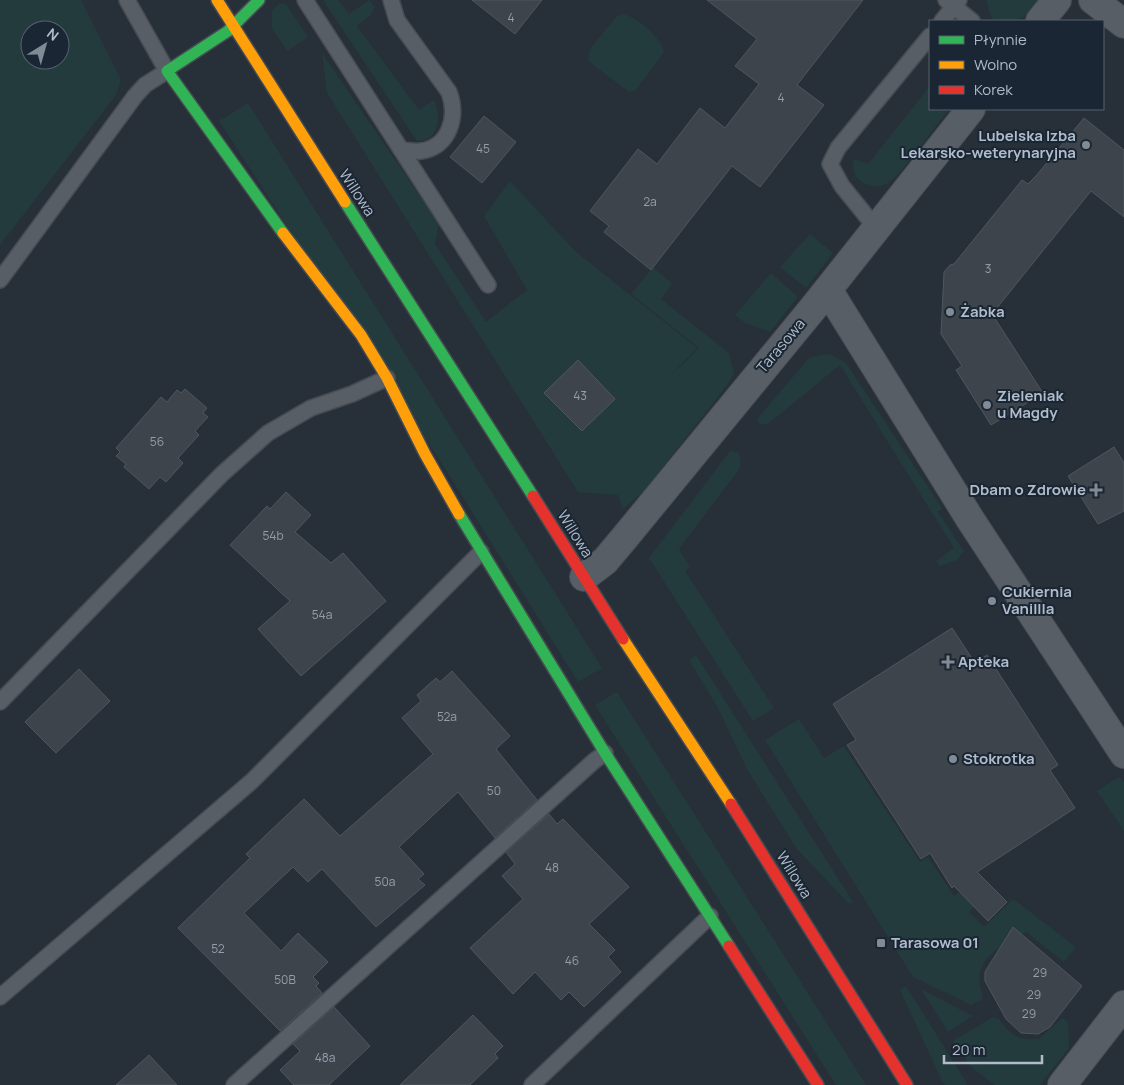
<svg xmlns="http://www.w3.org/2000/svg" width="1124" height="1085" font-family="Manrope,sans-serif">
	<rect width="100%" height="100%" fill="#272f38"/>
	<!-- green -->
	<path fill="#243b3e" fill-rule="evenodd" d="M0,0h81l40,80 -5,15 -116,150zM30,30h30v30h-30z
		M323,0h15l11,14 20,-14 6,7 -5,9 -13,10 62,84 15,-10c8,14 5,42 -17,41z
		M986,0h52c-15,21 -16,21 -43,21l-4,-4z
		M279,4h7l22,33 -21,14 -15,-23v-18z
		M622,14c13,1 41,25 42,38l-28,38 -7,2 -41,-31 2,-12 26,-32z
		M322,53l117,171 -4,20 51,78 41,-32 -43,-74 26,-35 65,70 122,97 -37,38 39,-38 -68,-54 22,-27 19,17 -11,15 68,54 5,21 -6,10 -84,107 -21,18 -5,-14 -40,-3 -251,-399z
		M930,86v23h19c-12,15 -48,66 -61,74 -9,5 -21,4 -29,-3 -6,-5 -7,-13 -5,-21l14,5z
		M248,103l354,565 -24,14 -127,-204 -232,-357z
		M810,234l23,19 -27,35 -26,-21z
		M771,273l27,24 -28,35 -25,-9 -10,-8z
		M829,354l17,9 96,145 -4,4 26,39 -7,9 -17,6 -4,-5 18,-13 -114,-183 -72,59 -4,1 -7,-3 1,-4 52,-61z
		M730,451l8,1 2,4v12l-61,81 11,18 -5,4 89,137 -21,13 -104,-163z
		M696,655l157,247 -4,2 -53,-56 -49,-79 -29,-61 -29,-48z
		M617,692l249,393h-30l-241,-380z
		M799,719l25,39 20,-12 76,116 8,-5 26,39 24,-16 9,14 -18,18 15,15 29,-28 63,48 -12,15 -38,-30c-27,16 -57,27 -43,65l-1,3 -11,5 -58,-28 -148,-237z
		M1119,777l5,5v49l-27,-40z
		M906,986l62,99h-23l-3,-4 -42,-91z
		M921,989l52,27 -25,16z
		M993,1017l6,2c12,17 19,21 40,20l23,-21 6,4 1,26 -29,37h-45l-24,-18 -18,-26z"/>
	<!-- building -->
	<path fill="#3e444c" stroke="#4f565f" d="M472,0h70l-27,34z
		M707,0h156l-66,85 27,20 -64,82 -28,-21 -81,104 -47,-38 5,-6 -19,-15 48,-62 19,15 43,-56 25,20 34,-44 -24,-18 22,-27z
		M484,116l32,26 -34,41 -32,-26z
		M1084,118l40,32v67l-33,-26 -99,123 51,79 -52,32 -35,-55 6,-4 -21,-32 3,-62 6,-7 4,-1 68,-84 6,4 8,-8z
		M578,360l37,39 -33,32 -38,-38z
		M185,389l22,19 -4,5 5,4 -13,14 4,4 -21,23 5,5 -17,19 -6,-5 -11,12 -25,-22 2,-3 -10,-8 4,-4 -4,-4 45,-51 6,5 10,-12 4,3z
		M1114,447l10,16v48l-26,13 -30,-48z
		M286,492l25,23 -16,17 36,31 12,-10 43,48 -85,75 -43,-47 32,-28 -60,-56 37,-39 3,3z
		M952,628l23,35 12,-8 71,110 -8,5 25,38 -98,64 30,30 -19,19 -34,-35 -2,2 -22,-35 -9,6 -74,-114 9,-5 -23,-36z
		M79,669l31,32 -54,52 -31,-31z
		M452,671l58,65 -14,13 41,51 -42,38 -37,-46 -59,55 25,27 -6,5 7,6 -49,42 -54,-58 -14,13 -15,-15 -49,46 37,38 17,-18 30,29 -15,15 6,6 -3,3 6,7 -42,38 -102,-103 72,-70 -4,-4 58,-55 36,37 93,-82 -31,-36 19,-17 -4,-6 19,-17 4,4z
		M549,814l8,10 6,-5 66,68 -40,37 26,26 -7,7 13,15 -37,35 -15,-15 -8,8 -26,-28 -22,22 -43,-46 53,-49 -21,-23 13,-12 -9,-12z
		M1013,927l69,59 -32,41 -12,7 -17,-1 -15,-14 -21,-38v-9z
		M334,1007l36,39 -41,39h-35l-14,-15 20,-19 -7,-7z
		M473,1015l30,31 -8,8 3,4 -28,27h-70z
		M149,1055l28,30h-61z"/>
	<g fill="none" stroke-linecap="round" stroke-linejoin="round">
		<defs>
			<path id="lane" d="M305,0l183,285
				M391,0l6,20 52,72c9,24 1,55 -28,59 -6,1 -13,-1 -20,-1
				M946,0l26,21
				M942,21l17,-21
				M876,228l-34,-42 -12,-22 8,-16 92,-112
				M0,280l135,-184 10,-11 22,-14 -40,-71
				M0,702l222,-228 46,-41 43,-25 41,-14 35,-16
				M0,997l252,-216 229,-229
				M234,1085l360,-324 11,-8
				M532,1085l178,-169"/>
			<path id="street" d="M1093,0l31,24
				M1040,21l17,-21
				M828,290l142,229 154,235
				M584,577l21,-16 21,-25 188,-229 157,-198
				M1062,1085l62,-80"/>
			<path id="fast" d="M259,0l-31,31 -61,40 116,162
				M345,202l188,294
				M459,514l146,239 124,193"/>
			<path id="slow" d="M217,0l128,202
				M283,233l78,102 26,43 38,76 34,60
				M623,639l108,165"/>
			<path id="jam" d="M533,496l90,143
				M731,804l176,281
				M729,946l89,139"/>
		</defs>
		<!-- lane casing -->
		<use href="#lane" stroke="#464b52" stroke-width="18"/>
		<!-- street casing -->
		<use href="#street" stroke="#464b52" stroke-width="30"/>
		<!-- fast casing -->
		<use href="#fast" stroke="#464b52" stroke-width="14"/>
		<!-- slow casing -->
		<use href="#slow" stroke="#464b52" stroke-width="14"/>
		<!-- jam casing -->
		<use href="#jam" stroke="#464b52" stroke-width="14"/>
		<!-- lane -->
		<use href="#lane" stroke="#585e65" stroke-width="15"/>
		<!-- street -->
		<use href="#street" stroke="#585e65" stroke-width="28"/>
		<!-- fast -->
		<use href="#fast" stroke="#30b455" stroke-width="11"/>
		<!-- slow -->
		<use href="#slow" stroke="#ff9f0a" stroke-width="11"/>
		<!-- jam -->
		<use href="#jam" stroke="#e5322d" stroke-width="11"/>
	</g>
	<!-- markers -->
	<g fill="#808b96" stroke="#1a2633" stroke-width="2">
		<circle cx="1086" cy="145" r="5"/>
		<circle cx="950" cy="312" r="5"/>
		<circle cx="987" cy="405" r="5"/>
		<path d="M1093.5 482.5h5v5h5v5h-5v5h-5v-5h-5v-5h5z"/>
		<circle cx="992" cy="601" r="5"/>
		<path d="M945.5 654.5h5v5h5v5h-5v5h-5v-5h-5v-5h5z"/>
		<circle cx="953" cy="759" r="5"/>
		<rect x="876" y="938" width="10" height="10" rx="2.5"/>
	</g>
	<g text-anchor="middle" stroke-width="4" stroke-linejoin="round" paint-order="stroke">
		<!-- number labels -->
		<g font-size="12" fill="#949eaa">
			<text x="511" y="22">4</text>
			<text x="781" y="102">4</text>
			<text x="483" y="153">45</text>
			<text x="650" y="206">2a</text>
			<text x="988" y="273">3</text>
			<text x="580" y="400">43</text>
			<text x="157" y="446">56</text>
			<text x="273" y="540">54b</text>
			<text x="322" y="619">54a</text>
			<text x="447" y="721">52a</text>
			<text x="494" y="795">50</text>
			<text x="552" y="872">48</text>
			<text x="385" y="886">50a</text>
			<text x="218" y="953">52</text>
			<text x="572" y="965">46</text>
			<text x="1040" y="977">29</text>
			<text x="285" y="984">50B</text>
			<text x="1034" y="999">29</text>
			<text x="1029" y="1018">29</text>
			<text x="325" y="1062">48a</text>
		</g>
		<!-- poi labels -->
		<g font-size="15" font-weight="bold" fill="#b0bcc9" stroke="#1a2633" text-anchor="start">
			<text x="1076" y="141" text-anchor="end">Lubelska Izba<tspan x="1076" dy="17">Lekarsko-weterynaryjna</tspan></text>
			<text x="960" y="317">Żabka</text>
			<text x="997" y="401">Zieleniak<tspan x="997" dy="17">u Magdy</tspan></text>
			<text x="1086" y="495" text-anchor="end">Dbam o Zdrowie</text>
			<text x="1002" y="597">Cukiernia<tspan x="1002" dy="17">Vanillla</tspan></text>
			<text x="958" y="667">Apteka</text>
			<text x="963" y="764">Stokrotka</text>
			<text x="891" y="948">Tarasowa 01</text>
		</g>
		<!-- street labels -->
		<g font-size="15" fill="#b0bcc9" stroke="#1a2633">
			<text transform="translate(357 193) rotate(57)" y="5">Willowa</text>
			<text transform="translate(781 346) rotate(-50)" y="5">Tarasowa</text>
			<text transform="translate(575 534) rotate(58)" y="5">Willowa</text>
			<text transform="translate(794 875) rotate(58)" y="5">Willowa</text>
		</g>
	</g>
	<!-- legend -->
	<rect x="929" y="20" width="175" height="90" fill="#1a2633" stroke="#56626f"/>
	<rect x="939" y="36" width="25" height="8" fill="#30b455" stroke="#56626f"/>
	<text x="974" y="45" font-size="15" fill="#b0bcc9">Płynnie</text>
	<rect x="939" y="61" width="25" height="8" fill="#ff9f0a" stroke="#56626f"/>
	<text x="974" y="70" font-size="15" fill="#b0bcc9">Wolno</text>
	<rect x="939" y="86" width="25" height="8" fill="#e5322d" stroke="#56626f"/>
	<text x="974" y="95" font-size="15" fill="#b0bcc9">Korek</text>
	<!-- north arrow -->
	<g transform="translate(45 45) rotate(37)"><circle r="24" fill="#1a2633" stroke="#56626f"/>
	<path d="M0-4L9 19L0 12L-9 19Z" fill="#808b96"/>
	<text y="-8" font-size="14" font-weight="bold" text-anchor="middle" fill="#b0bcc9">N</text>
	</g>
	<!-- scale -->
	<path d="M944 1055v8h98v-8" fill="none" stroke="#b0bcc9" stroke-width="2.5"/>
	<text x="952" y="1055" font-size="15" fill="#b0bcc9" stroke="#1a2633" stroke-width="4" paint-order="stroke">20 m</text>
</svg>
